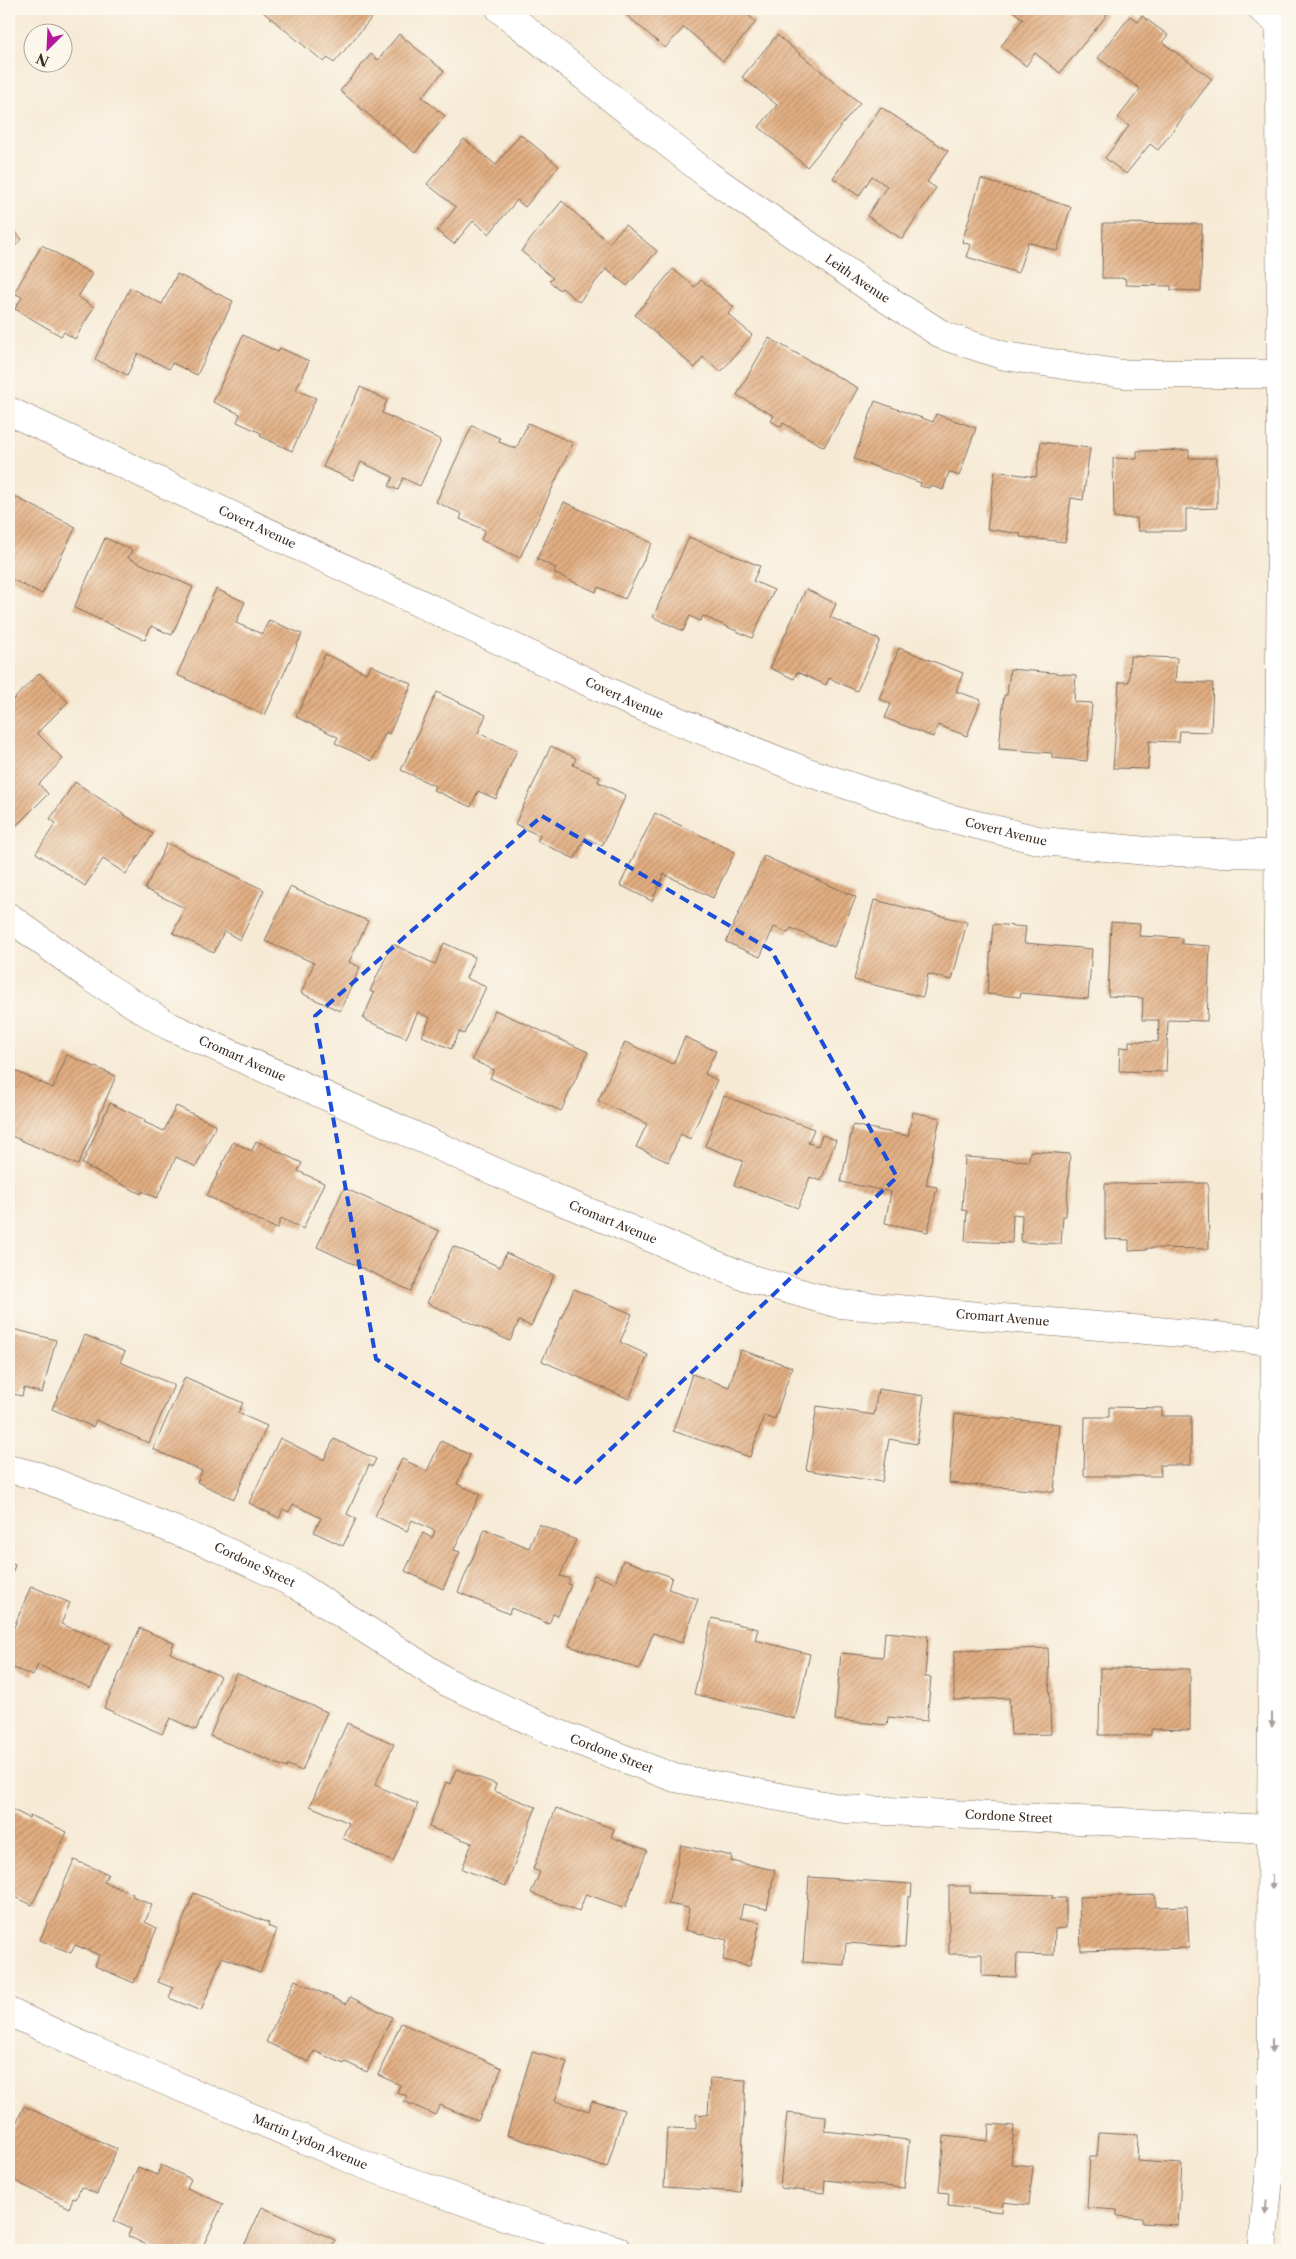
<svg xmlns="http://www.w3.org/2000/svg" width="1296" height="2259" font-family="'Libre Caslon Text',serif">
	<defs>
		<pattern id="building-hatch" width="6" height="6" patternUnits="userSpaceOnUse" patternTransform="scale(1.25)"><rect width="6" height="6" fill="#e2ae82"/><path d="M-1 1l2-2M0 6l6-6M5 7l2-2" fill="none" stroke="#b88e6a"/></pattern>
	</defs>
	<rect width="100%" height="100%" fill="#fbf7ec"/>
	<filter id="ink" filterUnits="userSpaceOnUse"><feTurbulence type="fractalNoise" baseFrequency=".02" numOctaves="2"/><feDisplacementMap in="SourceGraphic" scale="10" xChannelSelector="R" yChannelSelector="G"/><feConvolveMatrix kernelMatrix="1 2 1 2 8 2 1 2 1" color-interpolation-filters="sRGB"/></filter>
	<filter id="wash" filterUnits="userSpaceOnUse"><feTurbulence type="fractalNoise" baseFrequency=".0096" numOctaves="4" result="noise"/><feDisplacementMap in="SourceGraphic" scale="20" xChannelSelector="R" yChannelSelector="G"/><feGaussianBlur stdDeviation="1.12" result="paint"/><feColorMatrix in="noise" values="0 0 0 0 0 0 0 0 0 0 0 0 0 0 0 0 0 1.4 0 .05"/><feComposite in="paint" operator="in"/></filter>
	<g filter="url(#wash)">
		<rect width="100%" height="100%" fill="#f6ead5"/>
		<g id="blocks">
			<!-- building -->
			<path fill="url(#building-hatch)" d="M266,9h102l6,6 -40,48 -6,-5 -4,4 -61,-50z
				M626,9h115l15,13 -33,39 -39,-34 -19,21 -42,-36z
				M1010,9h89l8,6 -47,58 -25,-20 -9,13 -25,-20 22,-27z
				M1130,16l8,6 4,-6 26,19 -6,7 50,37 -54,71 -8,-6 -24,30 -21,-16 24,-32 -11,-8 22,-29 -42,-31z
				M399,34l45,37 -22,26 23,19 -30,37 -75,-62 31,-37 7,6z
				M777,35l83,68 -53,64 -48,-40 18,-22 -35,-28z
				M881,107l67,44 -21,31 9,6 -34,51 -35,-23 20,-30 -15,-10 -13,20 -26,-18z
				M520,134l39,32 -34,41 -8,-7 -28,34 -16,-13 -19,23 -17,-13 19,-24 -29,-23 37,-45 32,26z
				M981,179l90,28 -14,44 -29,-9 -10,31 -51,-16 4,-12 -9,-3z
				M562,201l47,42 16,-18 32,26 -30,35 -21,-17 -27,33 -17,-14 -2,2 -11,-9 4,-3 -32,-27z
				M1103,223l99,1 -1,67 -30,-1v-4l-45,-1 -1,-7h-23z
				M9,225l13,14 -13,13z
				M42,245l50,29 -14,23 16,10 -19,32 -11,-7 -3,4 -46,-27 7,-12 -8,-4z
				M673,269l22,18 6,-7 33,27 -6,7 24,21 -31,37 -18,-15 -8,11 -60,-53z
				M177,274l56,27 -36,74 -25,-12 -3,6 -31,-16 -11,22 -32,-16 35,-71 32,16z
				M243,335l35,17 2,-4 29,13 -13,29 20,8 -24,53 -32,-15 1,-3 -24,-11 3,-8 -27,-12z
				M769,338l89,50 -34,59 -41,-24 -2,4 -10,-6 3,-5 -37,-21z
				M360,387l27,13 -5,13 59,27 -21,46 -17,-8 -5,12 -9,-4 4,-9 -32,-15 -8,18 -30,-13z
				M875,401l58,21 3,-8 40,14 -17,48 -10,-4 -6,18 -13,-5 -1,3 -9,-2 1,-3 -67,-24z
				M528,423l45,20 -53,115 -39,-18 4,-10 -25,-11 2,-5 -26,-12 36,-76 28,12 -1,4 17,7z
				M1041,442l49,6 -7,52 -12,-2 -6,44 -45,-5 1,-3 -34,-5 8,-58 41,6z
				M1189,450v8h28v50l-31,1v22h-48l-1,-13h-23l-1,-60 24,1v-8z
				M9,494l67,33 -34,67 -33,-16z
				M564,502l88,41 -27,56 -27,-12 -2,5 -42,-19 2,-5 -19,-9z
				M689,537l71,29 -7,15 21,9 -22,48 -49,-22 -3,5 -10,-5 -7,15 -30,-14z
				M105,538l27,12 -4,8 65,29 -21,48 -21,-9 -6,14 -71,-32z
				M216,589l29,13 -9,21 26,11 7,-14 33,14 -37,81 -88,-40z
				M806,589l30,15 -6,13 50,23 -23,51 -28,-13 -3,7 -29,-13 -3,7 -24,-11z
				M899,648l64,25 -7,18 25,9 -14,36 -29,-11 -5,12 -48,-19 6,-14 -12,-5z
				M325,654l41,19 5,-8 41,19 -23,50 -3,-2 -14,29 -37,-18 3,-6 -42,-20z
				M1130,656l47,2 -2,24 38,1 -2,49 -31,-1 -1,11 -30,-1 -1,28 -35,-1 6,-86h10z
				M1010,669l66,6 -2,27 18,1 -5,58 -35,-3v-5l-53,-4 5,-54h3z
				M39,673l29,29 -31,31 26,26 -24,25 9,10 -38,38 -1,-128z
				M437,692l49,23 -8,18 39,17 -21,49 -18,-8 -7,16 -38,-17 2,-4 -34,-16z
				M551,746l25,12 -3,7 27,12 -2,5 28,13 -24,51 -17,-9 -10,22 -38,-18 3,-5 -25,-12z
				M75,782l78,52 -27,40 -23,-15 -18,27 -49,-33 20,-30 -6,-4z
				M655,813l80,39 -22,46 -49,-24 -12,27 -32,-16z
				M167,843l97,47 -24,50 -16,-9 -10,22 -41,-20 12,-25 -40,-19z
				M764,856l92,41 -22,50 -43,-19 -3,5 -14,-6 -14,30 -34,-15z
				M290,887l78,34 -19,41 11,5 -20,44 -39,-18 13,-30 -49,-22z
				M874,900l93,22 -15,58 -24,-6 -5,23 -69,-17z
				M1111,922l29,2 -1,12 43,2v6l28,2 -3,75 -39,-1 -2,52 -47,-1 1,-24 9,1v-7l29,1 1,-22h-17l1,-22 -35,-2z
				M993,924l33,3 -2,16 68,6 -4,50 -67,-6 -1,4 -33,-3z
				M444,943l31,14 -9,21 20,9 -22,47 -5,-2 -8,17 -29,-13 8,-18 -12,-6 -12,26 -43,-19 11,-26 -4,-2 22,-47 43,20z
				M495,1010l93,42 -27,59 -71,-33 4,-8 -22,-10z
				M685,1037l31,14 -11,23 12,6 -27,59 -9,-5 -13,28 -32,-15 11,-23 -49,-23 27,-59 48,22z
				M67,1055l49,21 -38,89 -69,-30v-61l2,-5 42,19z
				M724,1096l90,33 -6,14 10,3 4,-11 14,5 -15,41 -11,-4 -12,31 -64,-23 9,-24 -38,-15z
				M110,1103l35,17 -1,2 20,9 12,-25 40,19 -20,42 -20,-10 -19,41 -15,-7 -1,3 -59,-30z
				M913,1112l27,6 -14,67 11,2 -9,45 -43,-9 6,-31 -50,-10 12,-57 55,11z
				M256,1141l46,22 -4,8 26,12 -21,46 -22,-11 -4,11 -70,-33 26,-54 19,9z
				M1030,1151l40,3 -4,62h-3l-2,28 -40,-2 1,-27 -9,-1 -1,29 -47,-2 2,-30 -5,-1 3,-53 64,4z
				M1208,1183l1,66 -62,-1v2l-18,1v-11l-24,-1v-55z
				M344,1188l95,43 -28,60 -94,-44z
				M453,1246l47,21 6,-14 48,22 -23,51 -12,-5 -9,20 -83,-38z
				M574,1289l58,25 -12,28 28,13 -19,44 -87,-38z
				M9,1328l47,12 -14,53 -18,-5 -2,8 -13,-3z
				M85,1335l40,17 -5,10 54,23 -25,58 -53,-23 -3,7 -41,-18z
				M741,1350l51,17 -17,52 -11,-4 -14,42 -77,-26 19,-57 37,13z
				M185,1377l58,26 -5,10 29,13 -33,73 -37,-17 5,-11 -49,-22z
				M878,1389l46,7 -7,48 -28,-5 -7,43 -76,-12 11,-64 57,9z
				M1109,1407l53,1v8h29v49h-31l1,11h-77l1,-59h24z
				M955,1414l105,10 -6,68 -105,-9z
				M280,1438l44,22 10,-21 42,20 -4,8 -3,-2 -22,49 9,5 -13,27 -29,-14 7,-14 -28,-14 -4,8 -6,-3 -4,9 -30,-15z
				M441,1441l29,14 -13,29 23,10 -26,56 6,2 -17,37 -38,-18 18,-38 9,5 3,-7 -23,-11 -5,11 -32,-15 27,-57 25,12z
				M539,1524l37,16 -16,36 10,3 -2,5 3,1 -13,31 -5,-2 -4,10 -38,-16 -2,6 -51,-22 27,-63 44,19z
				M623,1560l49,17 -4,12 30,10 -16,44 -29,-10 -13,36 -71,-23 25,-71 21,8z
				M9,1563l6,2 -6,17z
				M31,1586l39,17 -9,21 49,20 -19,44 -53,-23 -5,11 -24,-10v-27z
				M712,1618l46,11 -3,11 55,14 -15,65 -101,-25z
				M140,1628l34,15 -4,10 50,23 -24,54 -26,-12 -8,16 -58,-26z
				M885,1632l43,4 -3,41h6l-4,44 -39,-4 -1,8 -52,-5 6,-67 42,4z
				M1048,1648l3,86 -40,1 -2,-37 -55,2v-49z
				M1100,1668l90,1v61l-39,-1v6h-52z
				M236,1673l91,39 -25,59 -14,-6 -1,3 -77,-32z
				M347,1723l47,21 -19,41 43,19 -25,58 -51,-24 7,-15 -39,-17z
				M456,1769l40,15 -2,7 42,16 -30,79 -44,-17 10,-26 -43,-16 17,-45 4,2z
				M9,1808l20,10 1,-3 37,17 -35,73 -23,-11z
				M556,1808l58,21 -3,8 36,13 -22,58 -39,-14 -7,17 -48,-18 9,-21 -7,-3z
				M681,1845l51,11 -1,5 44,9 -8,39 -24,-5 -3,14 20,4 -10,44 -27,-6 4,-20 -42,-10 4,-22 -21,-4z
				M74,1860l34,14 -4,8 29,12 -1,2 20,9 -7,17 12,6 -23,55 -39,-17 4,-11 -24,-10 -4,8 -31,-13z
				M809,1877l103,7 -1,13h-3l-3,50 -59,-4 -2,22 -41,-3z
				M949,1886h21v7l82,2v3h14v30l-11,1 -1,26 -37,-1 -1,23 -34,-1v-22h-33z
				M194,1893l75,30 -1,3 9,4 -17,43 -38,-16 -21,54 -32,-13 4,-10 -15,-6z
				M1155,1895l1,12 31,-1 2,42 -108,3 -2,-54z
				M295,1980l51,24 4,-7 42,20 -25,55 -22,-10 -1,2 -30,-13 -5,11 -43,-20z
				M401,2023l101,45 -24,53 -38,-16 -5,10 -31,-14 3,-5 -10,-4 3,-7 -22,-10z
				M532,2052l35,10 -12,39 34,10 3,-10 32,9 -17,58 -100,-33z
				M710,2078l36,2 -6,112 -76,-5 3,-59 29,1v-15l12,1z
				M24,2106l93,43 -20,45 -16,-7 -5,12 -3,-1 -4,10 -60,-30v-39z
				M787,2113l39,4 -1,14 84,9 -5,48 -79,-8 -1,13 -44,-5z
				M989,2124l25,2 -3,38 22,2 -4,39 -26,-3 -1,10 -54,-6 1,-13 -10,-1 5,-56 44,5z
				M1099,2133l39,2 -1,26 45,3 -4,61 -36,-2v-5l-25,-2v-6l-30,-2 3,-51h7z
				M161,2165l30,14 -4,9 36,16 -22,46h-46v-1l-27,-13 3,-7 -17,-8 24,-54 19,8z
				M262,2207l73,33 -4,10h-89z"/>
		</g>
	</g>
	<g filter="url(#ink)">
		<use href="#blocks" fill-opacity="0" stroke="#7c6d5e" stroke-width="1"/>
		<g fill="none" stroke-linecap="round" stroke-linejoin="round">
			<defs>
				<g id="minor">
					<path id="s1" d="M500,9l208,166 165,115 71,46 61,20 118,18h158"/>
					<path d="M1262,9l25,21"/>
					<path id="s2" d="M9,411l626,293 170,67 128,43 109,27 115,11 120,2"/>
					<path id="s3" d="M9,917l83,61 77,48 390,174 189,78 91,26 436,37"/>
					<path id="s4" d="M9,1469l29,7 181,72 78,37 150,97 105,49 123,47 170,31 426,20"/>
					<path id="s5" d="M9,2012l83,38 275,116 162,59 88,25"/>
				</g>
				<path id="tertiary" d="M1262,2250l10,-102 -1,-319 10,-1290 -1,-530"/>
			</defs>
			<!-- minor casing -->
			<use href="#minor" stroke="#7c6d5e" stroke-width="29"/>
			<!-- tertiary casing -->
			<use href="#tertiary" stroke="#7c6d5e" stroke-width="29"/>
			<!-- minor -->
			<use href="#minor" stroke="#fff" stroke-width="28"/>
			<!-- tertiary -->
			<use href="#tertiary" stroke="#fff" stroke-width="28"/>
		</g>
		<!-- one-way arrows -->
		<defs><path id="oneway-solid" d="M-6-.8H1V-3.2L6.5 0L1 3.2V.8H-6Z" transform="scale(1.25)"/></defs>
		<g fill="#a79f9a">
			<use href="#oneway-solid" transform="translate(1272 1720) rotate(90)"/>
			<use href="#oneway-solid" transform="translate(1272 1882) rotate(90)"/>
			<use href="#oneway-solid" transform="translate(1272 2045) rotate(90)"/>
			<use href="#oneway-solid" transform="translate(1266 2207) rotate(95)"/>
		</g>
	</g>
	<!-- marked area -->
	<path fill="none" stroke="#1d4ed8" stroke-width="4" stroke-dasharray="10 6" stroke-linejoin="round" d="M542,816l229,134 126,227 -323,307 -198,-125 -61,-343z"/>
	<g text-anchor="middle" stroke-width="5" stroke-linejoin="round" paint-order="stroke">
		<!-- street labels -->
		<g font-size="12" fill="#3b2a1e" stroke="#fbf7ec">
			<text dy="4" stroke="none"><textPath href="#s1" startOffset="448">Leith Avenue</textPath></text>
			<text dy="4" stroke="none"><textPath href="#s2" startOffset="274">Covert Avenue</textPath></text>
			<text dy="4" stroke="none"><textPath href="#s2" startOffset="679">Covert Avenue</textPath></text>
			<text dy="4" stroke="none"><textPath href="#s2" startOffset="1084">Covert Avenue</textPath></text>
			<text dy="4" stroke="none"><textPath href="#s3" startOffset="274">Cromart Avenue</textPath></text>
			<text dy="4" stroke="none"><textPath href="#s3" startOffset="679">Cromart Avenue</textPath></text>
			<text dy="4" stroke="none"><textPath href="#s3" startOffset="1084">Cromart Avenue</textPath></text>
			<text dy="4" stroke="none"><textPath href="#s4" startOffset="264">Cordone Street</textPath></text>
			<text dy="4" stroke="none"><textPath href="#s4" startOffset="669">Cordone Street</textPath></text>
			<text dy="4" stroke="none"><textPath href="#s4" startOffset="1074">Cordone Street</textPath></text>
			<text dy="4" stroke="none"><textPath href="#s5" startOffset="328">Martin Lydon Avenue</textPath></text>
		</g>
	</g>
	<!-- margin -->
	<rect width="1296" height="2259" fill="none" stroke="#fbf7ec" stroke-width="30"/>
	<!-- north arrow -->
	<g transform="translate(48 48) rotate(204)"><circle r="24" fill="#fbf7ec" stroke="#aea59a"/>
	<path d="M0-4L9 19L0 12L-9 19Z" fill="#b5179e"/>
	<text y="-8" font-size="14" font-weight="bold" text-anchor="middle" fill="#3b2a1e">N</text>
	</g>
</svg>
